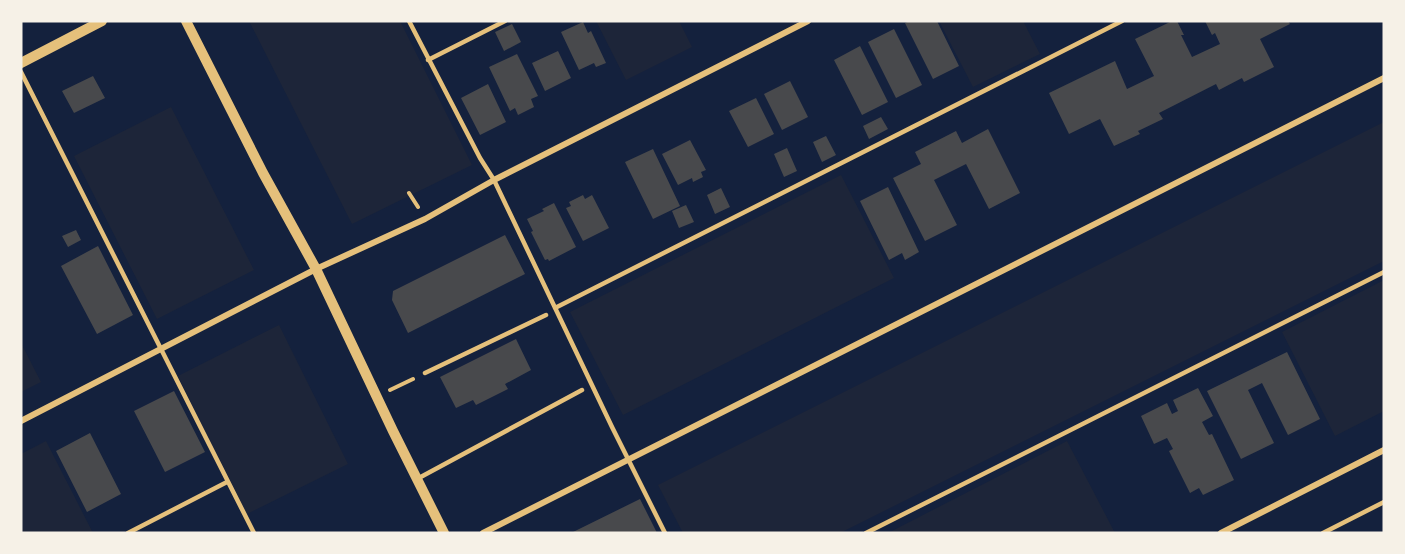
<svg xmlns="http://www.w3.org/2000/svg" width="1405" height="554" font-family="'Alegreya Sans',sans-serif">
	<rect width="100%" height="100%" fill="#14213d"/>
	<!-- green -->
	<path fill="#1d2539" d="M249,21h151l72,144 -120,59z
		M596,21h83l13,26 -66,33z
		M939,21h84l17,33 -67,33z
		M171,107l83,163 -97,49 -83,-163z
		M1384,122v139l-544,272h-157l-25,-48z
		M841,175l53,103 -271,137 -53,-103z
		M1384,280v131l-49,25 -53,-104z
		M279,325l69,139 -101,50 -69,-138z
		M21,343l20,39 -20,10z
		M46,441l47,92h-72v-79z
		M1067,441l48,92h-227z"/>
	<!-- building -->
	<path fill="#48494c" d="M910,21h27l22,45 -26,13 -28,-56z
		M1172,21h5l7,14h-3l11,22 28,-13 -5,-11 -3,2 -7,-14h83l2,3 -30,15 14,28 -30,15 -2,-4 -23,12 -3,-6 -57,29 4,6 -25,12 2,3 -26,12 -14,-27 -31,15 -20,-41 66,-32 12,28 27,-13 -19,-37z
		M583,22l5,11 3,-2 15,32 -10,4 -2,-4 -15,7 -18,-38z
		M512,24l9,18 -17,9 -9,-19z
		M894,29l28,56 -26,13 -28,-56z
		M860,46l28,56 -26,13 -28,-55z
		M558,51l13,27 -26,13 -13,-28z
		M517,54l21,42 -7,3 3,8 -16,8 -3,-7 -5,3 -21,-44z
		M93,76l12,22 -31,15 -12,-22z
		M790,81l18,36 -26,13 -18,-36z
		M488,84l18,38 -26,13 -19,-37z
		M756,98l18,36 -26,13 -19,-36z
		M881,117l7,12 -19,10 -6,-13z
		M988,129l32,64 -31,16 -23,-45 -32,16 23,45 -32,16 -32,-63 28,-14 -6,-12 41,-21 6,12z
		M826,136l10,19 -14,7 -9,-20z
		M690,140l16,30 -5,2 2,5 -10,5 -1,-4 -14,7 -16,-31z
		M787,148l10,23 -13,6 -10,-23z
		M653,149l27,57 -27,13 -28,-57z
		M888,187l31,65 -14,8 -3,-7 -13,7 -29,-59z
		M721,188l9,19 -15,7 -8,-19z
		M583,195l2,4 7,-4 17,33 -26,13 -17,-33 5,-2 -2,-4z
		M554,203l22,44 -27,14 -1,-2 -3,1 -14,-28 2,-1 -6,-12 17,-8 -2,-2z
		M686,205l8,17 -15,6 -7,-17z
		M76,230l5,10 -13,7 -6,-11z
		M505,235l20,39 -117,59 -16,-33 1,-9z
		M98,246l35,69 -36,19 -36,-68z
		M516,339l15,31 -26,14 3,5 -32,16 -3,-5 -17,8 -16,-31z
		M1287,352l33,67 -32,16 -26,-52 -14,7 26,53 -33,16 -34,-68z
		M1198,388l15,28 -11,6 7,13 3,-1 22,46 -31,15 -4,-7 -9,5 -21,-42 4,-2 -6,-11 -13,6 -13,-28 26,-13 5,11 6,-3 -5,-11z
		M174,391l31,61 -40,20 -31,-61z
		M90,433l31,61 -34,18 -31,-61z
		M640,499l17,34h-86z"/>
	<g fill="none" stroke-linecap="round" stroke-linejoin="round">
		<!-- path -->
		<path stroke="#e5c07b" stroke-width="4" d="M409,193l9,14
			M390,390l23,-11"/>
		<!-- service -->
		<path stroke="#e5c07b" stroke-width="4.5" d="M409,21l71,137 14,22 118,247 53,106
			M428,60l77,-39
			M21,72l233,461
			M555,308l567,-287
			M425,373l121,-58
			M417,479l165,-89
			M128,533l99,-51
			M866,533l518,-261
			M1323,533l61,-31"/>
		<!-- minor -->
		<path stroke="#e5c07b" stroke-width="6" d="M21,421l295,-152 109,-50 69,-39 314,-159
			M483,533l901,-455
			M1221,533l163,-83"/>
		<!-- tertiary -->
		<path stroke="#e5c07b" stroke-width="10" d="M186,21l77,152 53,96 77,162 51,102
			M21,63l81,-42"/>
	</g>
	<!-- border -->
	<rect width="1405" height="554" fill="none" stroke="#f6f1e7" stroke-width="45"/>
</svg>
